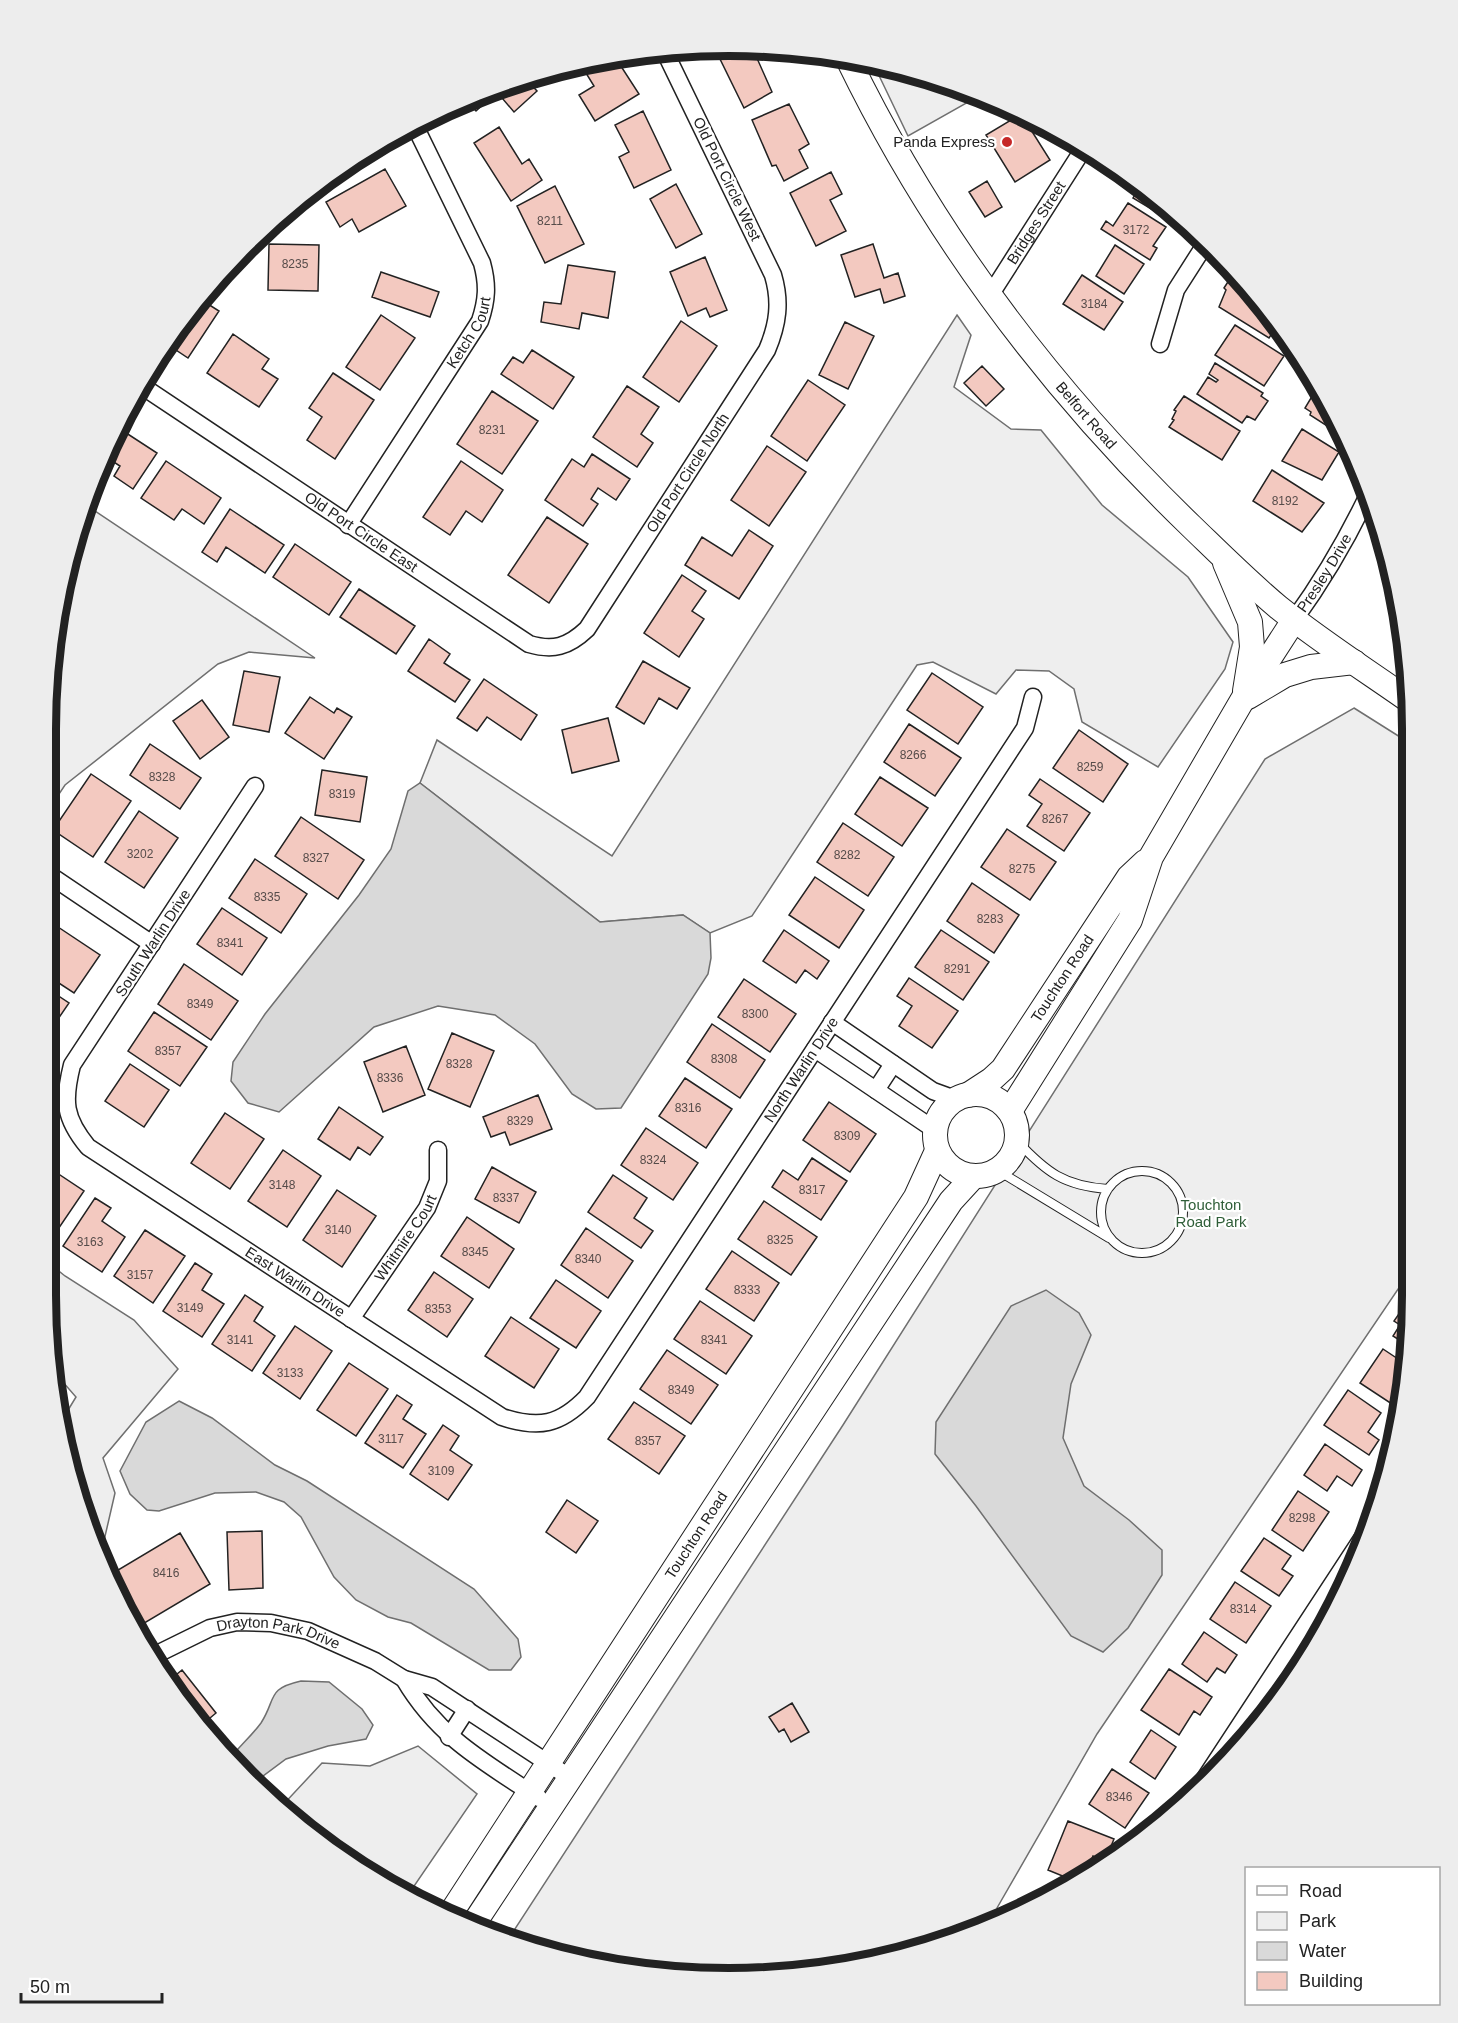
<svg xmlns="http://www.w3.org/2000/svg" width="1458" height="2023" font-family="Helvetica,sans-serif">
	<rect width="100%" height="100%" fill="#fff"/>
	<!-- green -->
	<path fill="#eee" stroke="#6f6f6f" stroke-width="1.5" d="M873,63l33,5 73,28 -71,40z
		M957,315l14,20 -17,52 57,42 30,1 61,75 86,72 45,65 -8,27 -67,98 -76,-45 -8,-33 -25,-18 -33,-1 -20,24 -63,-32 -16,3 -165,251 -42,17 -27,-18 -83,7 -180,-139 17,-43 175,116z
		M86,505l229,153 -66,-6 -31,12 -153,121 -20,30v-86l13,-134z
		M1354,708l54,34 3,528 -314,464 -100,174 12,9 -18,9 -173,46h-179l-87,-17 -43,-17 334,-513 422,-666z
		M45,1260l20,16 69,44 44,49 -75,89 12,35 -12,52 -7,8 -28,-82 -6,-51 14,-23 -21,-24 -10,-79z
		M418,1746l59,48 -69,101 -129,-86 43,-46 48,3z"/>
	<!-- water -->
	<path fill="#d9d9d9" stroke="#6f6f6f" stroke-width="1.5" d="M420,783l180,139 83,-7 27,18 1,25 -3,16 -87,134 -25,1 -24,-15 -37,-50 -40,-29 -57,-9 -64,21 -95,85 -31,-9 -17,-22 2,-19 32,-48 94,-119 32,-46 17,-58z
		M1046,1290l33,23 12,22 -20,49 -8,54 21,48 45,34 33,30v25l-34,53 -25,24 -32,-16 -95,-130 -41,-52 1,-32 75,-116z
		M179,1401l33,17 63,47 32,16 167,108 44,50 3,18 -10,13h-22l-78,-47 -23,-6 -32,-17 -22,-23 -33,-60 -17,-15 -28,-10 -41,1 -56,18 -12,-1 -17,-16 -10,-23 26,-49z
		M301,1681l28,1 33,27 11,16 -7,14 -38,7 -42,13 -31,23 -23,-26c9,-11 21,-22 29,-33 16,-25 5,-34 40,-42z"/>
	<!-- building -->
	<path fill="#f3c9c0" stroke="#222" stroke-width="1.5" d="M752,47l20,45 -28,16 -24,-49 21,-11z
		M615,57l24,37 -44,27 -16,-26 15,-9 -13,-21z
		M525,78l12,13 -23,21 -17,-20 -21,19 -9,-10 42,-20z
		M789,104l20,40 -10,6 9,18 -24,13 -8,-16 -4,1 -20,-46z
		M643,111l28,59 -37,18 -15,-31 10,-5 -14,-27z
		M1021,114l29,46 -35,22 -29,-47z
		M499,127l23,37 7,-5 13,21 -31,21 -37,-58z
		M385,169l21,37 -47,26 -7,-13 -12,8 -14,-25z
		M831,172l11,22 -12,6 16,31 -30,15 -26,-53z
		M1136,180l37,32 -5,7 -35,-21 5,-8 -6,-4z
		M987,181l15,26 -17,10 -16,-25z
		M676,184l26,50 -26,14 -26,-49z
		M555,186l29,58 -39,19 -28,-57z
		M1128,203l38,24 -13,19 4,2 -7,12 -49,-31 5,-8 7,5z
		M259,234l-16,29 -8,-5z
		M269,244l50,1 -1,46 -50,-1z
		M873,244l11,34 14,-5 7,23 -21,7 -4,-14 -25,8 -14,-42z
		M1115,245l29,19 -20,30 -28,-18z
		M705,257l22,53 -17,7 -4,-9 -18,8 -18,-44z
		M568,265l47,7 -7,46 -26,-5 -3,16 -38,-7 3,-20 17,2z
		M381,272l58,20 -9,25 -58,-20z
		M1233,274l13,7 30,46 -7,11 -50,-31 7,-17 -2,-2z
		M1082,275l41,27 -19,28 -41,-26z
		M200,299l19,12 -31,47 -21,-14z
		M381,315l34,23 -35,52 -34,-23z
		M681,321l36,25 -38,56 -36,-25z
		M845,322l29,14 -26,53 -29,-14z
		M1235,325l49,31 -20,30 -49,-31z
		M233,334l36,25 -7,10 16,10 -19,28 -52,-34z
		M532,350l42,27 -21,32 -52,-35 12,-17 10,6z
		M1215,363l48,30 -2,3 7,5 -13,19 -8,-4 -5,7 -45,-29 11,-17 8,5 2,-2 -9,-6z
		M982,366l22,23 -18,17 -22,-23z
		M333,373l41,27 -39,59 -28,-19 15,-23 -13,-9z
		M808,380l37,25 -38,56 -36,-25z
		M627,386l32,21 -18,27 12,9 -16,24 -44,-30z
		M1317,388l26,39 3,11 -36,-23 1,-3 -6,-4z
		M492,391l46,30 -36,53 -45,-30z
		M1184,396l56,35 -18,29 -53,-33 5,-7 -2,-1 4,-8 -2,-1z
		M117,427l40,26 -24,36 -19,-13 6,-10 -17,-11z
		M1302,429l37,23 -17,28 -40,-19z
		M767,446l39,26 -37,54 -38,-26z
		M592,454l38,25 -14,21 -18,-12 -7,11 7,5 -15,22 -38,-26 27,-41 12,8z
		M166,461l55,37 -17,26 -22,-15 -8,11 -33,-22z
		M461,461l42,29 -21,32 -16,-11 -16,24 -27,-18z
		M1272,470l52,33 -22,29 -49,-31z
		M230,509l54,36 -19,28 -39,-26 -9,15 -15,-10z
		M547,517l41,27 -39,59 -41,-28z
		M749,530l24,16 -34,53 -54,-34 17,-28 30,19z
		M1385,538l5,14 3,15 -16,-11 4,-6 -3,-2z
		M295,544l56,38 -22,33 -56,-38z
		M682,575l24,16 -14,20 12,8 -25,38 -35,-24z
		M359,589l56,37 -19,28 -56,-37z
		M429,639l21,15 -6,9 26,17 -15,22 -47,-31z
		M643,661l47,27 -13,21 -18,-11 -15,26 -28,-17z
		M244,671l36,6 -11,55 -36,-7z
		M932,673l51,34 -25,37 -51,-34z
		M484,679l53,36 -16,25 -34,-23 -10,14 -20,-13z
		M310,697l24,16 3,-5 15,9 -28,42 -39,-26z
		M202,700l27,37 -29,22 -27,-38z
		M608,718l11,43 -47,12 -10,-43z
		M909,724l52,34 -26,38 -51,-34z
		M1079,730l49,34 -25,38 -50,-34z
		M150,744l51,34 -21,31 -50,-34z
		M322,770l45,7 -7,45 -45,-7z
		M91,774l40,27 -38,56 -40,-27z
		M880,777l48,31 -26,38 -47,-32z
		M1040,779l50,34 -26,38 -37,-25 15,-22 -13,-9z
		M139,811l39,27 -34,50 -39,-26z
		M301,817l63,43 -26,39 -63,-43z
		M843,823l51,34 -26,39 -51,-34z
		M1007,829l49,33 -26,38 -49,-33z
		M255,859l52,35 -26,39 -52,-35z
		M815,877l49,33 -25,38 -50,-33z
		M972,883l47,32 -25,38 -47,-32z
		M222,908l45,30 -25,37 -45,-31z
		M49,921l51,34 -26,38 -29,-19v-47z
		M784,930l45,31 -12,18 -12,-9 -9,13 -33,-22z
		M941,930l48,32 -26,38 -48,-33z
		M184,964l54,37 -27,39 -53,-36z
		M909,978l49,33 -26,37 -33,-22 13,-20 -15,-10z
		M744,979l52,35 -26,38 -52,-35z
		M45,987l24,16 -24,35z
		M154,1012l53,35 -27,39 -52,-35z
		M712,1024l53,36 -25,38 -53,-36z
		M452,1033l42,18 -24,56 -42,-18z
		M406,1046l19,49 -42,17 -19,-50z
		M130,1064l39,26 -25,37 -39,-26z
		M685,1078l47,31 -26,39 -47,-32z
		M538,1095l14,34 -42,16 -5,-13 -14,5 -8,-20z
		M829,1102l47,32 -26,38 -47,-32z
		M339,1107l44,30 -13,18 -12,-8 -8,13 -32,-21z
		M225,1113l39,26 -34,50 -39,-26z
		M646,1128l52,35 -25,37 -52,-35z
		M283,1150l38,26 -34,51 -39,-26z
		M812,1158l35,23 -26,39 -49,-33 11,-17 15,10z
		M45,1165l39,26 -34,50 -5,-3z
		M492,1167l44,25 -17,31 -44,-24z
		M613,1175l34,23 -13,20 19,13 -12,17 -53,-36z
		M337,1190l39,26 -34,51 -39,-27z
		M95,1198l16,10 -9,13 23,16 -23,35 -39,-26z
		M764,1201l53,36 -26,38 -53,-36z
		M467,1217l47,32 -25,39 -48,-32z
		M586,1228l47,33 -25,37 -47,-33z
		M145,1230l40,26 -32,47 -39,-27z
		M732,1251l47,32 -25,38 -48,-32z
		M195,1263l17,11 -10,16 22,14 -22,33 -39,-26z
		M434,1272l39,27 -26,38 -39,-27z
		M556,1280l45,31 -25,37 -46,-30z
		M245,1295l18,12 -9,14 21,15 -23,35 -40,-27z
		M1410,1298l1,1 -1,48 -17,-11 7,-11 -6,-4z
		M700,1301l52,35 -26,38 -52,-35z
		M511,1317l48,32 -25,39 -49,-32z
		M295,1326l37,25 -32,48 -37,-26z
		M1383,1349l24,16 -10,17 7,5 -6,21 -38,-25z
		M667,1350l51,35 -27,39 -51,-35z
		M349,1363l39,26 -32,47 -39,-26z
		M1348,1390l33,23 -13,19 11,8 -10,15 -45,-30z
		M397,1395l15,10 -9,14 23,15 -23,34 -38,-25z
		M634,1402l51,34 -26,38 -51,-35z
		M443,1425l16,11 -9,14 22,15 -24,35 -38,-26z
		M1325,1444l37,26 -10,16 -15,-10 -10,15 -23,-16z
		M1298,1491l31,21 -26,39 -31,-21z
		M567,1500l31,21 -22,32 -30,-21z
		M262,1531l1,57 -34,2 -2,-58z
		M180,1533l30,51 -74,44 -28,-52z
		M1264,1538l27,18 -9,13 11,7 -14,20 -38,-25z
		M1235,1582l36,24 -25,37 -36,-24z
		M1204,1632l33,23 -12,18 -8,-5 -10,14 -25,-18z
		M1169,1669l43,28 -12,18 -6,-4 -15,24 -38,-25z
		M182,1670l34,43 -12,10 -37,-41z
		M792,1703l17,29 -18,10 -7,-13 -5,3 -10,-15z
		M1151,1730l25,17 -21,32 -25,-17z
		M1112,1769l37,24 -24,35 -36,-24z
		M1068,1821l46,18 -9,22 -12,-5 -8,20 -8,6 -29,-12z"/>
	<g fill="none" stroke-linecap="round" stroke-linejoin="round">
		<defs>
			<path id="lane" d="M1017,1141c29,31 47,45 91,48
				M997,1170l112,68
				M1101 1212a41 41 0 1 1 82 0a41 41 0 1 1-82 0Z"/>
			<g id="street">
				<path id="s1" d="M989,297l95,-149"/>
				<path d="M1160,344l16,-54 30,-47"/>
				<path id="s2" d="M139,384l390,260c24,7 39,3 58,-15l180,-279c11,-26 14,-48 6,-75l-109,-225"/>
				<path id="s3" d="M348,525l132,-204c7,-21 8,-36 2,-58l-68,-139"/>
				<path id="s4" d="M1294,620c29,-40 53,-81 74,-125"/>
				<path id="s5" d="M255,786l-183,279c-9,36 -8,53 16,82l414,270c37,12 58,8 85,-20l438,-669 8,-31"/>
				<path d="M45,872l107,72"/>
				<path d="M832,1022l101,69 22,8"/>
				<path d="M815,1049l120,81"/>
				<path d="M876,1090l17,-26"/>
				<path id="s6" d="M351,1319l76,-111 11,-27v-31"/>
				<path id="s7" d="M151,1657l59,-29 27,-6 34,1 37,8 67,30 29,18 28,8 137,90"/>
				<path d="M404,1679c34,58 80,83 135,119"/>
				<path d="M449,1737l18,-28"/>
				<path d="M1196,1792l171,-261"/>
			</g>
			<g id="secondary">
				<path id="s8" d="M848,59c86,177 203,332 344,468 28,27 56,55 86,80 41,33 86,62 129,92"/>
				<path d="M1225,563l25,59 2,25 -7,44"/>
				<path d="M1248,697l37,-22 26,-8 43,-5"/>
				<circle cx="976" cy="1135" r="41"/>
				<path id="s9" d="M968,1095l23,-15 12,-11 126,-192 16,-15"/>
				<path d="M1010,1111l120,-191 21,-63 92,-158 51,-79"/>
				<path id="s10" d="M449,1916l467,-719 21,-46"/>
				<path d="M473,1925l478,-724 22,-24"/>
			</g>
		</defs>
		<!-- lane casing -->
		<use href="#lane" stroke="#222" stroke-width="10"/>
		<!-- street casing -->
		<use href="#street" stroke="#222" stroke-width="19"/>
		<!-- secondary casing -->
		<use href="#secondary" stroke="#222" stroke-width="26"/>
		<!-- lane -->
		<use href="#lane" stroke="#fff" stroke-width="8"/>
		<!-- street -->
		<use href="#street" stroke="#fff" stroke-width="16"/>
		<!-- secondary -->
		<use href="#secondary" stroke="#fff" stroke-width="24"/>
	</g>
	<!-- markers -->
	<circle fill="#c62828" stroke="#fff" stroke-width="2" cx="1007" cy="142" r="6"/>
	<g text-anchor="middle" stroke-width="4.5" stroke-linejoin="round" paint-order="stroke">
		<!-- number labels -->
		<g font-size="12" fill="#564c4a">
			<text x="550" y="225">8211</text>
			<text x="1136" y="234">3172</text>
			<text x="295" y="268">8235</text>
			<text x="1094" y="308">3184</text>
			<text x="492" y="434">8231</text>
			<text x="1285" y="505">8192</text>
			<text x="913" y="759">8266</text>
			<text x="1090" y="771">8259</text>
			<text x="162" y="781">8328</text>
			<text x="342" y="798">8319</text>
			<text x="1055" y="823">8267</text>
			<text x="140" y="858">3202</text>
			<text x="847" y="859">8282</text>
			<text x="316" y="862">8327</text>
			<text x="1022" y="873">8275</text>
			<text x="267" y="901">8335</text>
			<text x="990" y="923">8283</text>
			<text x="230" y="947">8341</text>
			<text x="957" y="973">8291</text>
			<text x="200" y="1008">8349</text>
			<text x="755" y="1018">8300</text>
			<text x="168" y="1055">8357</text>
			<text x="724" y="1063">8308</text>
			<text x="459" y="1068">8328</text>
			<text x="390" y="1082">8336</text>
			<text x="688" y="1112">8316</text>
			<text x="520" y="1125">8329</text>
			<text x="847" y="1140">8309</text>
			<text x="653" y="1164">8324</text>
			<text x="282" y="1189">3148</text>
			<text x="812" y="1194">8317</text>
			<text x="506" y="1202">8337</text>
			<text x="338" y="1234">3140</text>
			<text x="780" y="1244">8325</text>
			<text x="90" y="1246">3163</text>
			<text x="475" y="1256">8345</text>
			<text x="588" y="1263">8340</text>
			<text x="140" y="1279">3157</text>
			<text x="747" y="1294">8333</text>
			<text x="190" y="1312">3149</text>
			<text x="438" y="1313">8353</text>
			<text x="240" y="1344">3141</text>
			<text x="714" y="1344">8341</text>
			<text x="290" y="1377">3133</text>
			<text x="681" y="1394">8349</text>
			<text x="391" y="1443">3117</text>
			<text x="648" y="1445">8357</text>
			<text x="441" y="1475">3109</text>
			<text x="1302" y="1522">8298</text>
			<text x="166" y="1577">8416</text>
			<text x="1243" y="1613">8314</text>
			<text x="1119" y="1801">8346</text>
		</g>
		<!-- poi labels -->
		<g font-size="15" fill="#222" stroke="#fff" text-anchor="end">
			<text x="995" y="147">Panda Express</text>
		</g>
		<!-- street labels -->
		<g font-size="15" fill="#222" stroke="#fff">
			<text transform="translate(727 179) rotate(64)" y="5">Old Port Circle West</text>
			<text dy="5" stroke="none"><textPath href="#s1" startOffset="88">Bridges Street</textPath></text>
			<text dy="5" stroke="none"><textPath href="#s3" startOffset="228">Ketch Court</textPath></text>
			<text dy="5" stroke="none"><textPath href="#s8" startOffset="430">Belfort Road</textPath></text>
			<text dy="5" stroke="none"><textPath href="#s2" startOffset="718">Old Port Circle North</textPath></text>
			<text dy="5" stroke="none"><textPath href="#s2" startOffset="267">Old Port Circle East</textPath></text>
			<text dy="5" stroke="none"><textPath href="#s4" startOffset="56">Presley Drive</textPath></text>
			<text transform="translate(153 943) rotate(-57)" y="5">South Warlin Drive</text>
			<text dy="5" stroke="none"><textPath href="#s9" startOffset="152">Touchton Road</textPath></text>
			<text dy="5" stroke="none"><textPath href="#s5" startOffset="1401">North Warlin Drive</textPath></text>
			<text dy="5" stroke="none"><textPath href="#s6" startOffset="98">Whitmire Court</textPath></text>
			<text dy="5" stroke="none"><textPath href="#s5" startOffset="669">East Warlin Drive</textPath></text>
			<text dy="5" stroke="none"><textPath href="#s10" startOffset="454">Touchton Road</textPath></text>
			<text dy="5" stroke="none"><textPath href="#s7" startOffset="136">Drayton Park Drive</textPath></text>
		</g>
		<!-- park labels -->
		<g font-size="15" fill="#2f5e38" stroke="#fff">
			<text x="1211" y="1210">Touchton<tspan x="1211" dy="17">Road Park</tspan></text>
		</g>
	</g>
	<!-- crop -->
	<path d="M0 0H1458V2023H0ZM729 56H729A673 673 0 0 1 1402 729V1295A673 673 0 0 1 729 1968H729A673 673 0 0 1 56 1295V729A673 673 0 0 1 729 56Z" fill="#ededed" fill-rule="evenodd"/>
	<path fill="none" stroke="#222" stroke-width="8" d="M729 56H729A673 673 0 0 1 1402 729V1295A673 673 0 0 1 729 1968H729A673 673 0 0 1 56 1295V729A673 673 0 0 1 729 56Z"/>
	<!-- legend -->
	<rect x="1245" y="1867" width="195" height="138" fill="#ffffff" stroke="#a7a7a7" stroke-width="1.5"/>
	<rect x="1257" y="1886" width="30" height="9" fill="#ffffff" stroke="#a7a7a7" stroke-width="1.5"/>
	<text x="1299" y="1897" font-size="18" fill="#222222">Road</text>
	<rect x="1257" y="1912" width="30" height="18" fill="#eeeeee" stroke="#a7a7a7" stroke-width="1.5"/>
	<text x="1299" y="1927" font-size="18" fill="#222222">Park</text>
	<rect x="1257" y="1942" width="30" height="18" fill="#d9d9d9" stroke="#a7a7a7" stroke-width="1.5"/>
	<text x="1299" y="1957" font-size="18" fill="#222222">Water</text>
	<rect x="1257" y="1972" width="30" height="18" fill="#f3c9c0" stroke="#a7a7a7" stroke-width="1.5"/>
	<text x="1299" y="1987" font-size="18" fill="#222222">Building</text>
	<!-- scale -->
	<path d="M21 1993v9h141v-9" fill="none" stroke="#222222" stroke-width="3"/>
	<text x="30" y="1993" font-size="18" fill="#222222" stroke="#ffffff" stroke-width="4.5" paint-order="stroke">50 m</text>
</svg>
